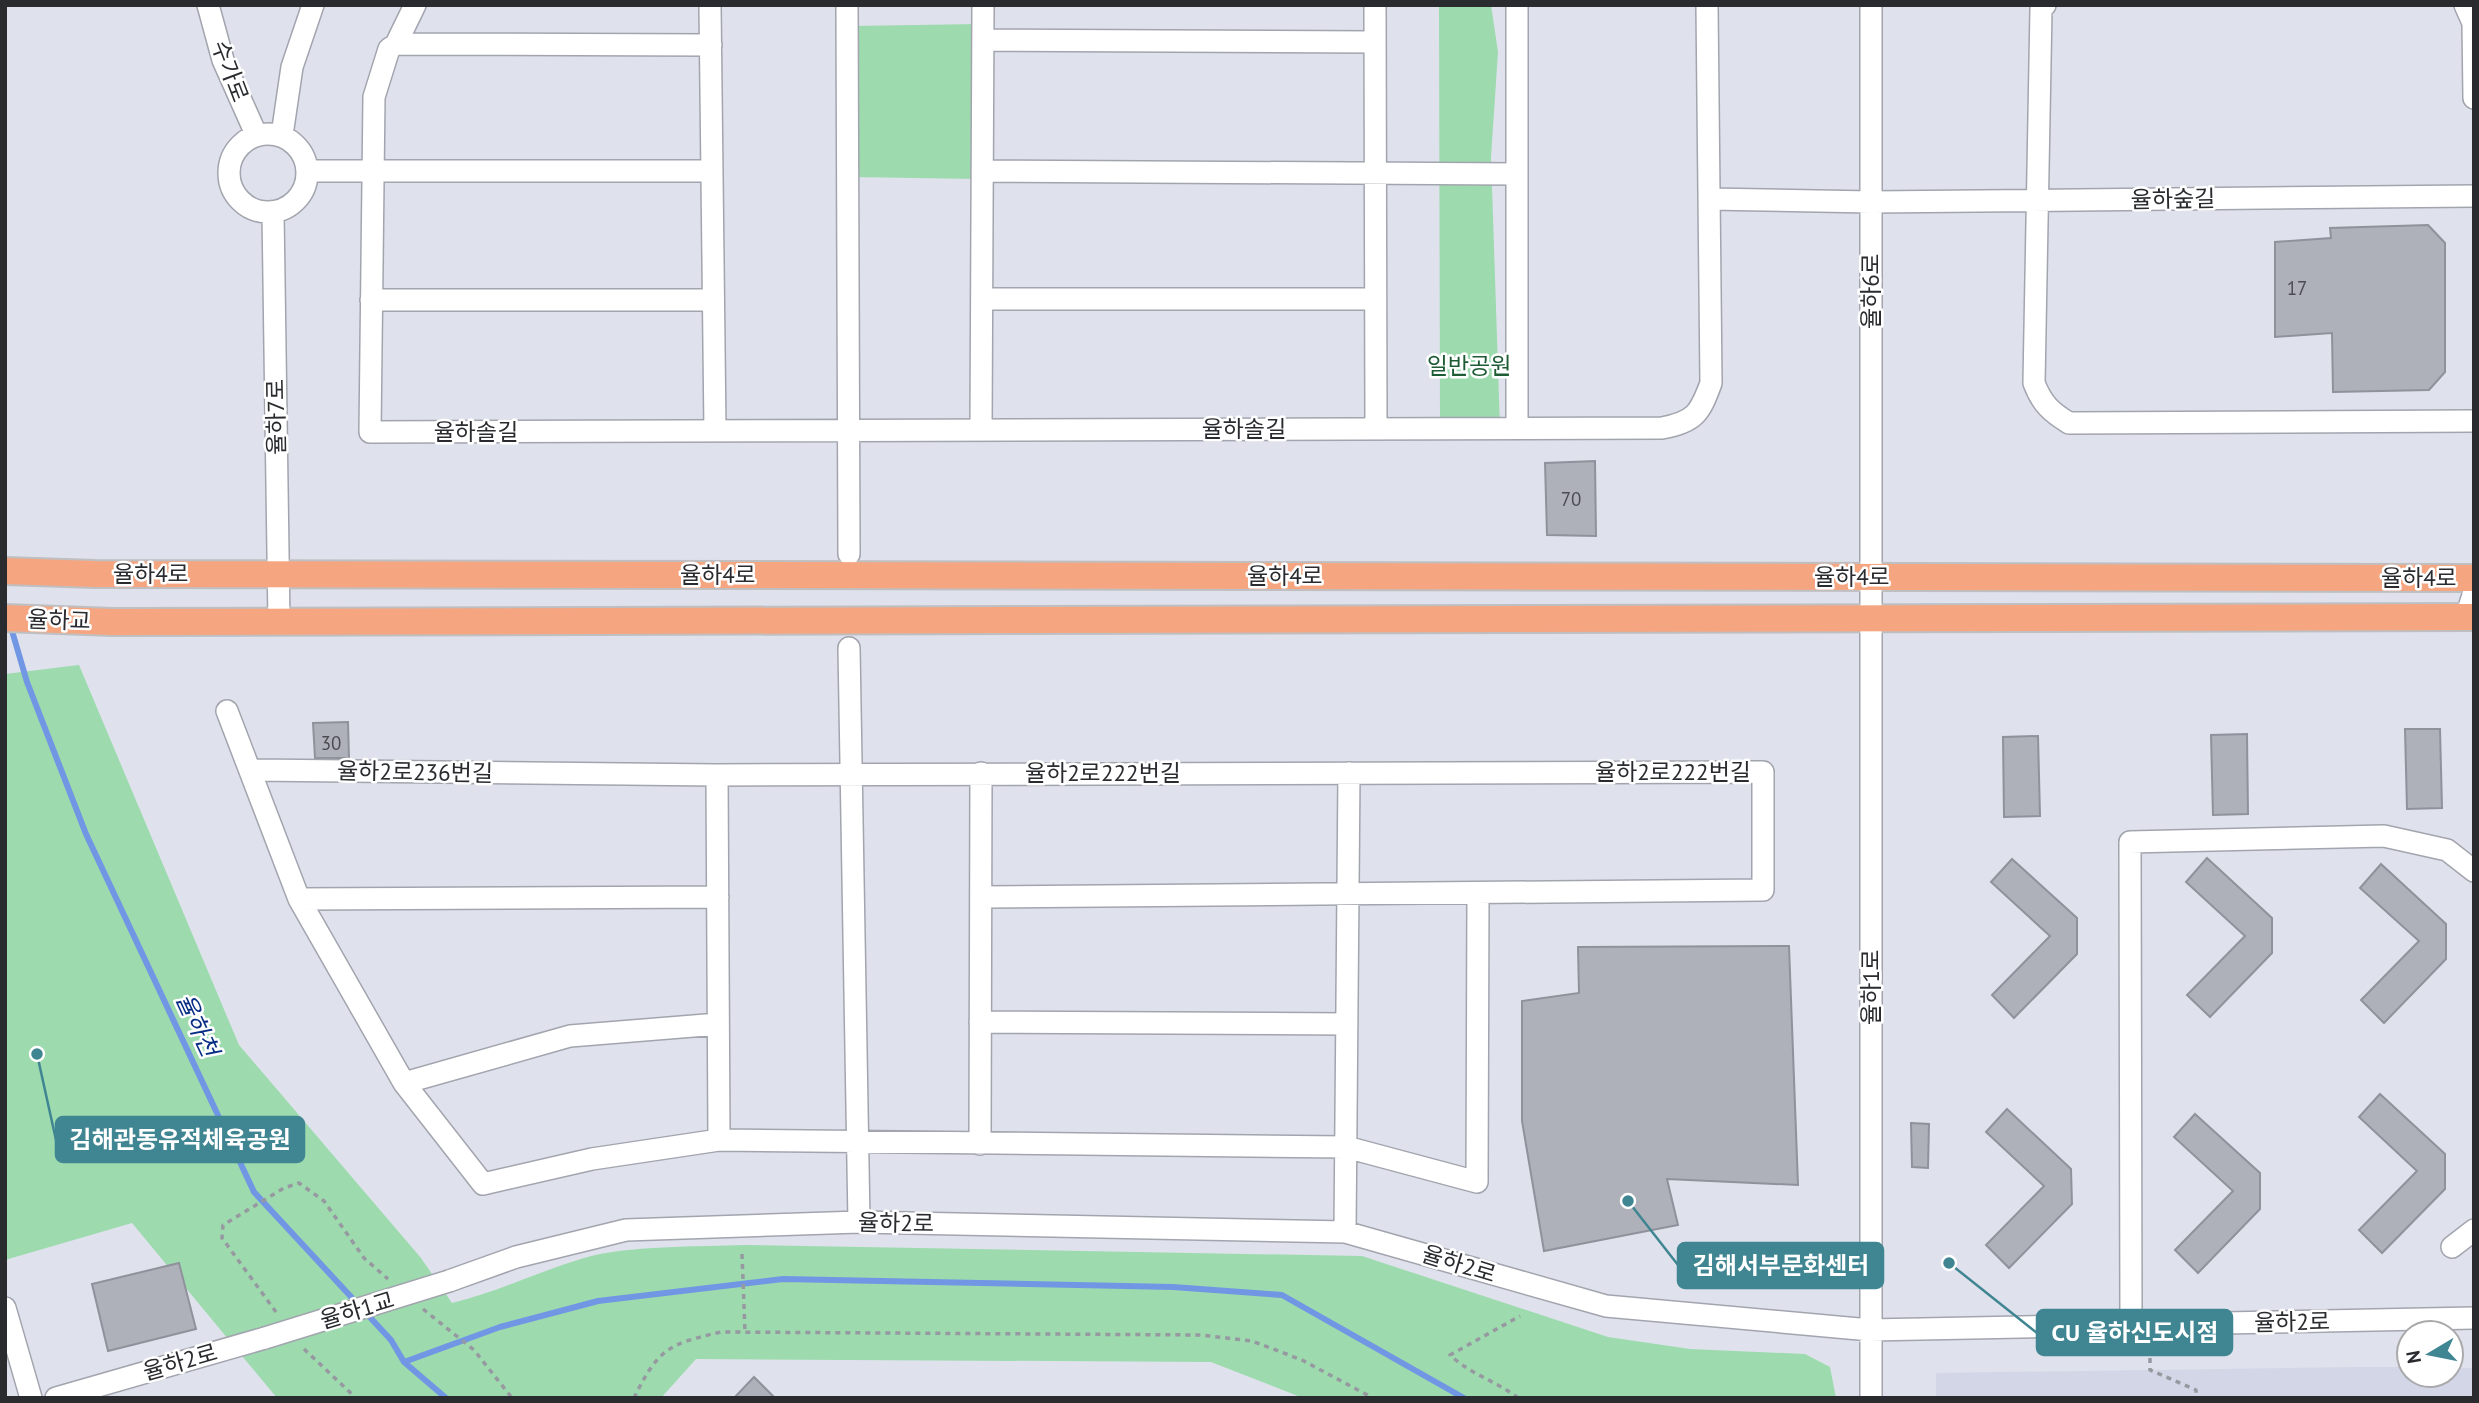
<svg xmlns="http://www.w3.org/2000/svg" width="2479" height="1403" font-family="'PT Sans','Noto Sans KR',sans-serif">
	<rect width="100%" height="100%" fill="#dfe2ec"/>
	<!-- built -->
	<path fill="#d2d6e7" d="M2361,1367h48v8h42v-7h23v30h-538v-25z"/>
	<!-- green -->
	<path fill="#9ddaae" d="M1439,5h52l7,47 -7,105 9,271h-60z
		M980,24l-2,155 -127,-2v-151z
		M79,665l160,380 182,213 31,45c46,-11 88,-32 132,-45 43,-13 115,-11 161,-13l617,11 246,81 82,12 115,5 25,13 6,31h-533l-92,-36 -515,-3 -35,39h-384l-145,-175 -127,37v-586z"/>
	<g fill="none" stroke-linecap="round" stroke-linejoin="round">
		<!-- stream -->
		<path stroke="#7197e4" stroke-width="6" d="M10,624l17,58 59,152 168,358 137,148 13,22 42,36
			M404,1362l96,-35 98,-26 185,-22 390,8 109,8 182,103"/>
	</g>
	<!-- building -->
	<path fill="#aeb0ba" stroke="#8f929b" stroke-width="2" d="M2428,225l17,18v129l-16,18 -96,2 -1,-59 -57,4v-95l56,-4 -1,-10z
		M1595,461l1,75 -49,-1 -2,-72z
		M348,722l1,36h-34l-2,-35z
		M2405,729h35l2,79 -35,1z
		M2247,734l1,80 -35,1 -2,-80z
		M2038,736l2,80 -36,1 -1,-80z
		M2207,858l65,60v35l-62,64 -23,-22 58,-59 -59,-54z
		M2012,859l65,59v36l-63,64 -22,-23 58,-59 -59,-54z
		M2381,864l65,60v35l-62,64 -23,-23 58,-59 -59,-53z
		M1789,946l9,239 -131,-6 11,46 -134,26 -22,-130v-120l57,-8 -1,-46z
		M2380,1094l65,60v35l-63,64 -23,-23 58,-59 -58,-54z
		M2007,1109l64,60 1,35 -63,64 -23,-23 58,-59 -58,-54z
		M2195,1114l65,59v36l-62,64 -23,-23 58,-59 -59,-54z
		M1911,1123l18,1 -1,44 -16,-1z
		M179,1263l17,66 -88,22 -16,-67z
		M754,1377l21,21h-41z"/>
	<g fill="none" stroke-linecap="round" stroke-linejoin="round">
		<defs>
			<path id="minor" d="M208,5l15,55 33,74
				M415,5l-19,39 -7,5 -15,48 -4,335 1292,-4c33,-6 38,-15 49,-45l-4,-378
				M710,5l5,426
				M847,5l2,549
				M1375,5l1,424
				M1517,5v423
				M1871,5v1393
				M2045,5l-4,4 -7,374c8,21 17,29 35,40l405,-2
				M2465,5l8,18 1,75
				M983,40l391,2
				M396,44l315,1
				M229 173a39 39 0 1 1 78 0a39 39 0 1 1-78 0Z
				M282,135l10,-68 21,-62
				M307,171h404
				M982,171l535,3
				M1709,199l162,3 603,-6
				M273,212l6,410
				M982,299h393
				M371,300h342
				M981,430l2,-425
				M2466,617l8,-25
				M849,648l10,574
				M227,711l72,188 105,184 79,101 109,-25 127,-19 627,7 131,35 1,-289
				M252,770l465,5 1046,-3v118l-782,7
				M717,775l2,365
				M299,899l419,-2
				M980,1022l367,2
				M404,1083l166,-47 148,-12
				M980,1144l1,-371
				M1345,1232l4,-459
				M2452,1247l22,-17
				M449,1281l67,-24 110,-27 233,-8 486,10 261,74 264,24 604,-12
				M5,1308l26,90
				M2131,1325l-1,-483 254,-6 63,14 27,21
				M56,1398l209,-60"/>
			<path id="major" d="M5,571l90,3 2379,4
				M5,618l108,4 2361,-5"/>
		</defs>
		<!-- minor casing -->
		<use href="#minor" stroke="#a2a5ae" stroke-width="24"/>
		<!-- major casing -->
		<use href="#major" stroke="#bfbfc1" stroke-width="30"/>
		<!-- path -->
		<path stroke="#9799a1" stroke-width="3.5" stroke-dasharray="5 5" stroke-linecap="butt" d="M742,1254l3,78
			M423,1309l51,41 38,48
			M276,1312l-54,-74 1,-13 61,-37 15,-5 25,18 40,57 24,21
			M304,1349l52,49
			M2150,1358v12l46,20v8
			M634,1398c24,-49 34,-54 87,-66l480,3 51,6 50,19 71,38
			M1518,1398c-22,-17 -48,-24 -68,-43l70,-39"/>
		<!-- minor -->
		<use href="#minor" stroke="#fff" stroke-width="21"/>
		<!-- major -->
		<use href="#major" stroke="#f5a681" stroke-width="26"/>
		<defs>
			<path id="minor-bridge" d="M265,1338l184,-57"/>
		</defs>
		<!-- minor-bridge casing -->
		<use href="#minor-bridge" stroke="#a2a5ae" stroke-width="24" stroke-linecap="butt"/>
		<!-- minor-bridge -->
		<use href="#minor-bridge" stroke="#fff" stroke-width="21"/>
	</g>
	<g text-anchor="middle" stroke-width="5" stroke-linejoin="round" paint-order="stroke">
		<!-- number labels -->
		<g font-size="19" fill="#4b4c52">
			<text x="2297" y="295">17</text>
			<text x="1571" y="506">70</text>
			<text x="331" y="750">30</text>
		</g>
		<!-- street labels -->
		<g font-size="23" fill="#2a2b2f" stroke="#fff">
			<text transform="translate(230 71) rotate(69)" y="8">수가로</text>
			<text transform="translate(2173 199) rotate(-1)" y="8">율하숲길</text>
			<text transform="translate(1871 291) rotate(-90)" y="8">율하6로</text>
			<text transform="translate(276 417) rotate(-91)" y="8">율하7로</text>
			<text x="1244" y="437">율하솔길</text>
			<text x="476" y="440">율하솔길</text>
			<text x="151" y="582">율하4로</text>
			<text x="718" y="583">율하4로</text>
			<text x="1285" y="584">율하4로</text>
			<text x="1852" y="585">율하4로</text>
			<text x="2419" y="586">율하4로</text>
			<text transform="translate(59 620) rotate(2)" y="8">율하교</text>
			<text transform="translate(415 772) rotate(1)" y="8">율하2로236번길</text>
			<text x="1673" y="780">율하2로222번길</text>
			<text x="1103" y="781">율하2로222번길</text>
			<text transform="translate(1871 987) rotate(-90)" y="8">율하1로</text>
			<text transform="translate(896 1223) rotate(1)" y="8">율하2로</text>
			<text transform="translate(1459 1264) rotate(17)" y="8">율하2로</text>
			<text transform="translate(357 1310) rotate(-17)" y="8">율하1교</text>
			<text transform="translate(2292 1322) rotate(-1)" y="8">율하2로</text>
			<text transform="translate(180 1362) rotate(-16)" y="8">율하2로</text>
		</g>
		<!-- park labels -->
		<g font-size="23" fill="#1d5c35" stroke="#fff">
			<text x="1469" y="374">일반공원</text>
		</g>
		<!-- water labels -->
		<g font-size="24" font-style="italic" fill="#082d85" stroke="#fff">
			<text transform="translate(197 1025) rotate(65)" y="8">율하천</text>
		</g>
	</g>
	<!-- callouts -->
	<path fill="none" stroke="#408692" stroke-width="2.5" d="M37 1054L56 1140M1628 1201L1678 1265M1949 1263L2037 1333"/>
	<g fill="#408692" stroke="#fff" stroke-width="2.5">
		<circle cx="37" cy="1054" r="7"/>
		<circle cx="1628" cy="1201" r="7"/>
		<circle cx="1949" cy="1263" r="7"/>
	</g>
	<g fill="#408692" stroke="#408692" stroke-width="2.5">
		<rect x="56" y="1117" width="248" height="45" rx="7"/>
		<rect x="1678" y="1243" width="205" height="45" rx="7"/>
		<rect x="2037" y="1310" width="195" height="45" rx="7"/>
	</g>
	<g font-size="24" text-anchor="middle" font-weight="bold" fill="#fff">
		<text x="180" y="1148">김해관동유적체육공원</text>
		<text x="1781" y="1274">김해서부문화센터</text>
		<text x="2135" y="1341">CU 율하신도시점</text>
	</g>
	<!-- border -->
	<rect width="2479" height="1403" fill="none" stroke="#2a2b2f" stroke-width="14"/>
	<!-- north arrow -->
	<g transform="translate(2430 1354) rotate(260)"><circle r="33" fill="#ffffff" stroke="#aaaaac" stroke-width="2"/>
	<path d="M0-5L12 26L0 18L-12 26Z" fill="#408692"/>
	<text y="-10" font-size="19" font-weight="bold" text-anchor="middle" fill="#2a2b2f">N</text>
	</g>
</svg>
